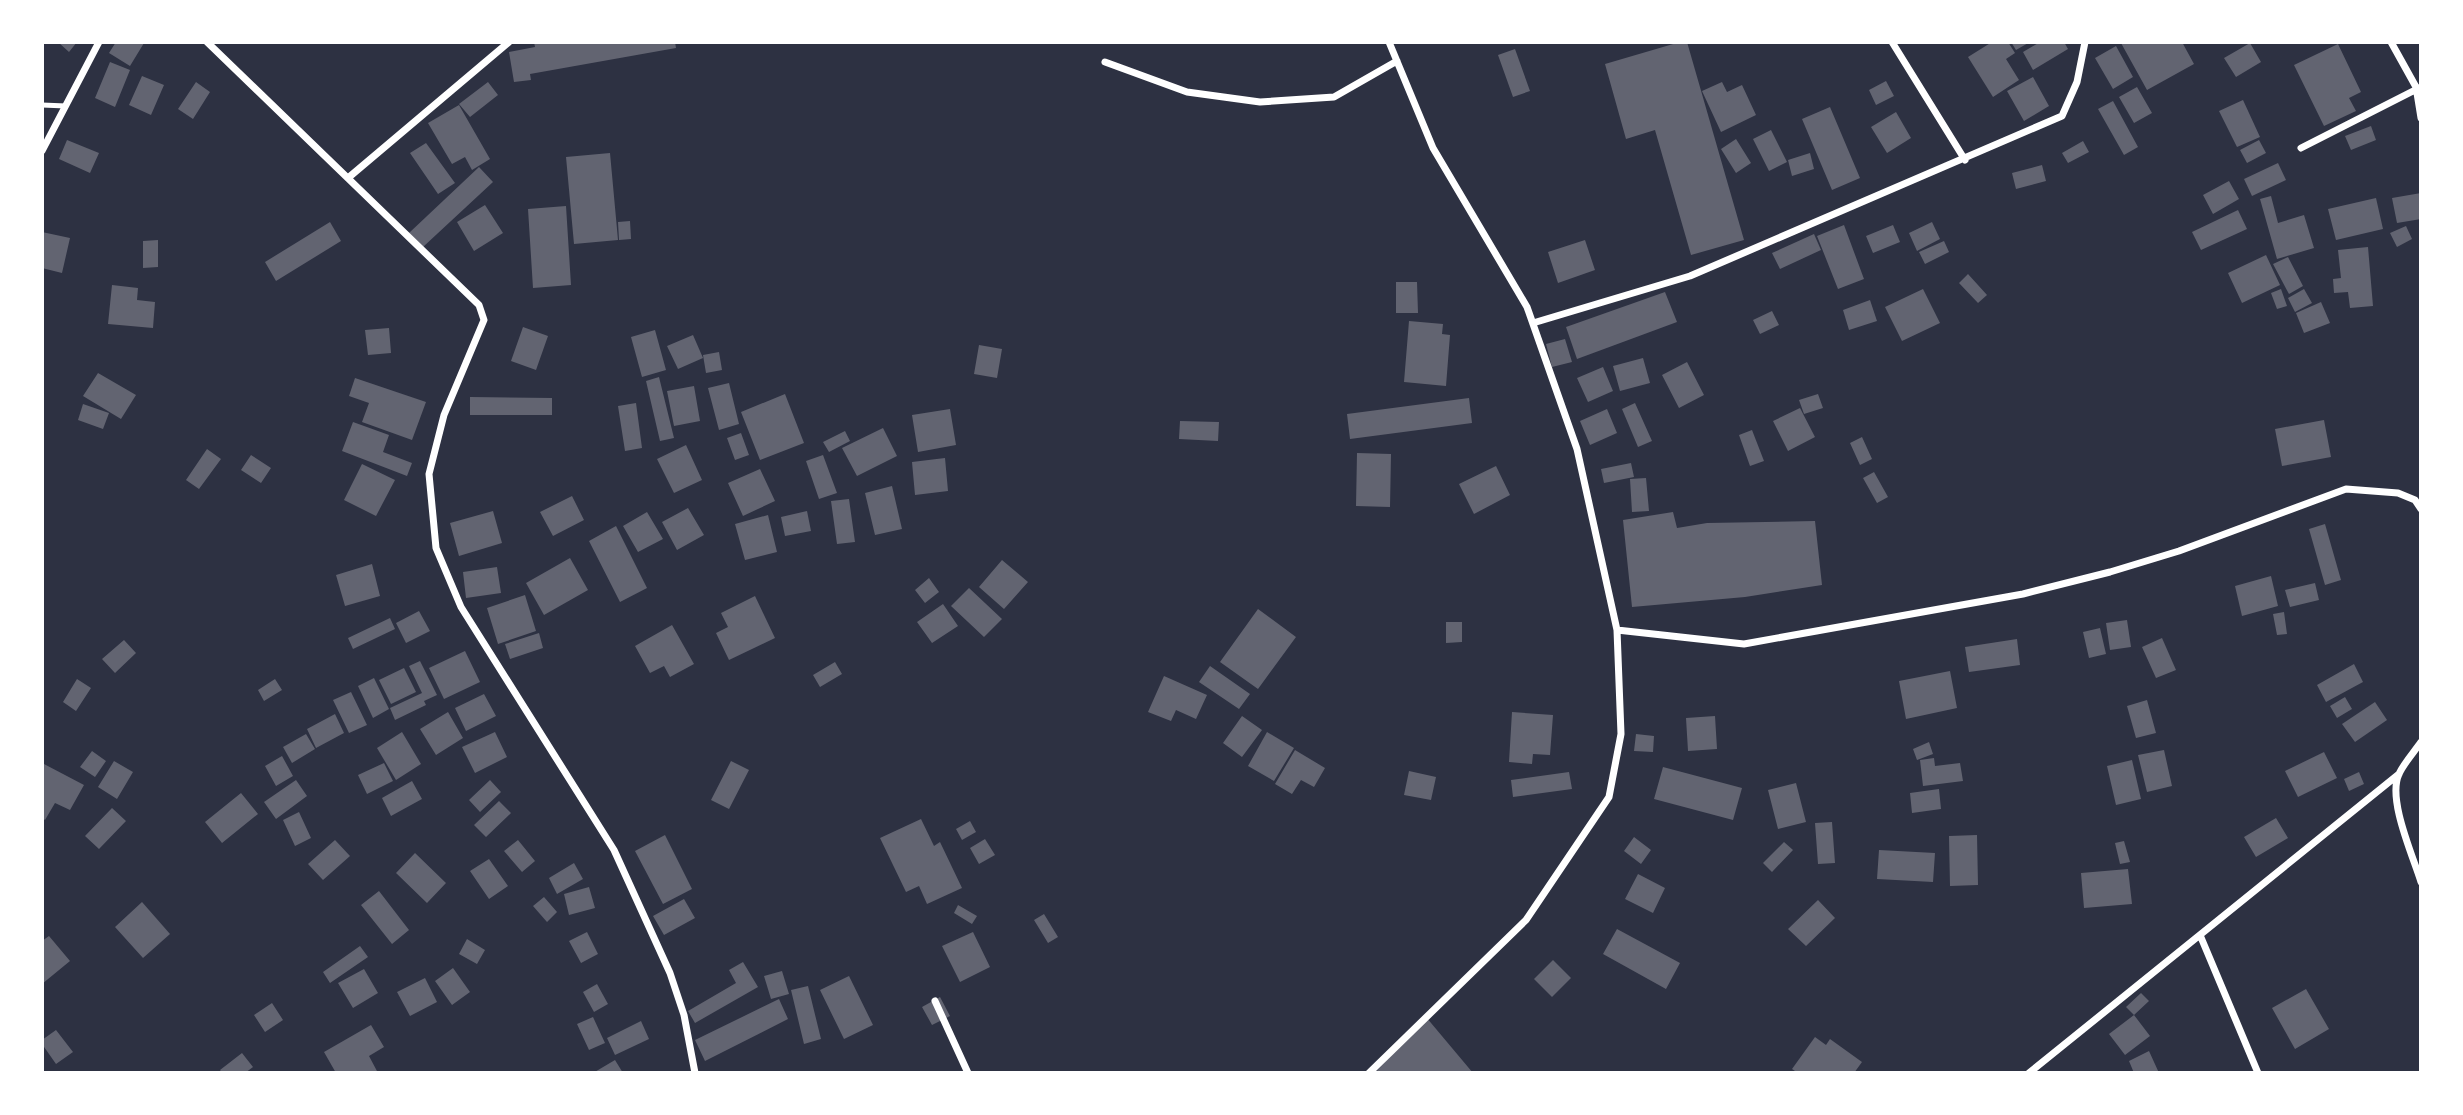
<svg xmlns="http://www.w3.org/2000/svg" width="2463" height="1115" font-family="Arial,sans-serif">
	<rect width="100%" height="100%" fill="#2d3142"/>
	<!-- building -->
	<path fill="#626471" d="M58,42h19l-8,10z
		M116,42h26l2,1 -14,23 -21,-13z
		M534,42h141l1,6 -146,26 1,6 -17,2 -5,-30 26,-5z
		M1680,42h7l57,198 -53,15 -36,-125 -29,9 -21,-75z
		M1992,42h16l7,11 -9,6 13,21 -26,17 -25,-40z
		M2011,42h19l-14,8z
		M2040,42h24l4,7 -35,21 -10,-18z
		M2124,42h58l12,22 -47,26 -26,-47z
		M2250,43l11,19 -25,15 -12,-19z
		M2338,44l23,48 -12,6 7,13 -32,15 -30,-61z
		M2116,46l17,31 -20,12 -18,-31z
		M1515,49l15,42 -17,6 -15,-42z
		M110,62l20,8 -15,37 -20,-9z
		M142,76l22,9 -13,30 -22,-10z
		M2033,77l16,29 -25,15 -17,-30z
		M1886,81l8,15 -18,9 -7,-15z
		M196,82l14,10 -17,27 -15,-10z
		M488,82l10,13 -28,22 -11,-13z
		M1722,82l5,10 15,-7 14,30 -35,17 -19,-41z
		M2137,87l15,26 -18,10 -15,-26z
		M2243,100l17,37 -23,10 -18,-36z
		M2113,101l25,46 -14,8 -26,-46z
		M459,105l31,54 -18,11 -7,-13 -13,7 -24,-41z
		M1830,107l30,71 -28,12 -30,-71z
		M1896,112l15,26 -24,15 -16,-26z
		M2371,126l5,14 -25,10 -6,-14z
		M1771,130l16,32 -18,9 -16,-32z
		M1736,139l15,24 -15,10 -15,-24z
		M67,140l32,13 -9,20 -31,-14z
		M2259,140l7,13 -19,10 -7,-13z
		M2083,141l6,11 -21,11 -6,-10z
		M426,143l29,40 -17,11 -28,-41z
		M610,153l8,87 -44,4 -8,-87z
		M1810,153l4,16 -22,7 -4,-16z
		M2278,163l8,17 -34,16 -8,-17z
		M2042,165l4,16 -30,8 -4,-16z
		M479,167l14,15 -70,65 -14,-14z
		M2229,181l10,18 -26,15 -10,-19z
		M2421,193v26l-24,4 -5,-25z
		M2271,196l7,27 26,-8 10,33 -37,11 -17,-60z
		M2376,198l7,31 -47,11 -8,-31z
		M485,205l18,28 -29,18 -17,-29z
		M566,206l5,79 -38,3 -5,-79z
		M2238,210l9,19 -46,21 -9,-18z
		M630,221l1,18 -12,1 -1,-18z
		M330,222l11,19 -65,40 -11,-19z
		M1932,222l8,17 -23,12 -8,-18z
		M1844,225l20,54 -26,10 -21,-53z
		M1893,225l7,17 -27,11 -7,-17z
		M2406,226l6,13 -15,8 -7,-14z
		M42,232l28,6 -8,35 -20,-5z
		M1814,234l7,16 -41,19 -8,-16z
		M158,240v27l-15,1v-27z
		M1585,240l10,30 -37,13 -10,-31z
		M1944,241l5,11 -24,12 -6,-12z
		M2368,247l5,59 -23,2 -2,-16 -14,1 -1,-14 8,-1 -3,-28z
		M2266,255l14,30 -38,18 -14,-30z
		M2288,257l15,29 -14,8 -16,-30z
		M1968,274l19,21 -9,8 -19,-20z
		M1396,282h21l1,31h-22z
		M112,285l26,3 -1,12 18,2 -2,26 -45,-4z
		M1923,289l17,34 -38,18 -17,-34z
		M2281,289l6,17 -10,3 -6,-16z
		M2304,289l8,14 -17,9 -7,-14z
		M1665,292l12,30 -100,37 -11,-32z
		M1870,300l7,21 -28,9 -6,-20z
		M2321,302l9,21 -26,10 -8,-20z
		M1772,311l7,14 -19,9 -7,-14z
		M1409,321l34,3 -1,10 8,1 -4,51 -42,-4z
		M523,327l25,9 -12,34 -25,-9z
		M389,328l2,25 -23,2 -3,-25z
		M655,330l11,40 -24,7 -11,-40z
		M693,335l10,23 -25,11 -11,-23z
		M1565,339l7,23 -20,5 -6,-23z
		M979,345l23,4 -5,29 -23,-4z
		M719,352l3,18 -16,3 -3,-18z
		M1643,358l7,25 -30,8 -7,-25z
		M1687,362l17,33 -25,13 -17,-33z
		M1603,367l10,24 -25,11 -11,-24z
		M98,373l38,22 -15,24 -38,-23z
		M659,377l15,61 -14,3 -14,-60z
		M355,378l71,24 -14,38 -50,-18 7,-19 -20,-7z
		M729,383l10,41 -20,6 -11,-42z
		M694,386l6,35 -26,5 -7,-35z
		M785,394l19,49 -44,17 -19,-48z
		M1818,394l5,14 -19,6 -5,-14z
		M470,397l82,1v17h-82z
		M1469,398l3,25 -122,16 -3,-25z
		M636,403l6,45 -17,3 -7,-45z
		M1635,403l17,38 -14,6 -16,-38z
		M83,404l26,9 -6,16 -25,-9z
		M1800,408l15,29 -27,14 -15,-30z
		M950,409l6,36 -38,7 -6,-37z
		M1607,409l10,24 -27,12 -10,-24z
		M2324,420l7,37 -49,9 -7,-37z
		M1180,421l39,1 -1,19 -39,-2z
		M353,422l36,13 -6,17 29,11 -5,13 -65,-25z
		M883,428l14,28 -40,20 -15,-28z
		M1752,430l12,31 -14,5 -11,-31z
		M845,431l5,10 -21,11 -6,-10z
		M741,433l8,22 -14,5 -8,-22z
		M1862,437l10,22 -12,6 -10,-22z
		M686,445l16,35 -28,13 -17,-34z
		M207,449l14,10 -22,30 -13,-9z
		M1357,453l34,1 -1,53 -34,-1z
		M251,455l20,13 -10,15 -20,-13z
		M823,455l14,38 -18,6 -13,-38z
		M945,458l3,33 -33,4 -3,-33z
		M1631,463l3,14 -30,6 -3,-14z
		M362,464l33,16 -19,36 -32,-16z
		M1496,466l14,29 -36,19 -15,-30z
		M760,469l15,32 -32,15 -15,-33z
		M1874,472l14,25 -11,6 -14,-25z
		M1646,478l3,33 -17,1 -2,-33z
		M892,486l10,43 -27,6 -10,-42z
		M572,496l12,24 -31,16 -13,-24z
		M849,499l6,43 -18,2 -6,-43z
		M688,508l16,27 -27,15 -15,-28z
		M493,511l9,32 -43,13 -9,-33z
		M807,511l4,20 -26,5 -4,-19z
		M647,512l16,27 -25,13 -15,-26z
		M1673,512l4,16 30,-5 108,-2 7,64 -77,12 -113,10 -9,-87z
		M768,515l9,37 -32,8 -10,-36z
		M2325,524l16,56 -16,5 -16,-56z
		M616,526l31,62 -27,14 -31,-61z
		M570,558l18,32 -44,25 -18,-32z
		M1002,560l26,22 -24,27 -25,-22z
		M372,564l8,32 -35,10 -9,-31z
		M497,567l4,26 -35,5 -3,-26z
		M2271,576l7,30 -36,10 -7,-30z
		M929,578l10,14 -14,11 -10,-13z
		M2315,583l4,17 -29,7 -5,-17z
		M969,588l33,31 -18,18 -33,-31z
		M525,595l11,36 -38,13 -11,-36z
		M755,596l20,42 -46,22 -13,-27 12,-6 -7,-14z
		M943,604l15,22 -26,17 -15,-21z
		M1258,609l38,28 -38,52 -38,-27z
		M419,611l11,20 -24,12 -10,-20z
		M2284,612l3,22 -10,1 -4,-21z
		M390,618l5,11 -42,20 -5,-11z
		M2127,620l4,27 -21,3 -4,-27z
		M1446,622h16v20l-16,1z
		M672,625l22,39 -24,13 -6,-11 -14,7 -15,-27z
		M2100,628l6,26 -17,4 -6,-26z
		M539,633l4,15 -33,11 -5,-15z
		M2162,638l14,32 -20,8 -14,-31z
		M2017,639l3,26 -51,7 -4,-25z
		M124,640l12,13 -21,20 -13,-14z
		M465,651l15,31 -36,17 -15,-31z
		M420,661l17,34 -13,6 2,4 -31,15 -5,-12 32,-15 -13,-27z
		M835,662l7,12 -22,13 -7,-12z
		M2354,664l9,18 -37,20 -9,-17z
		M1210,666l40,28 -11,15 -40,-27z
		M404,668l12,24 -25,12 -12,-24z
		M1950,671l7,37 -51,11 -7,-38z
		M1164,676l43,19 -11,24 -20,-9 -5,11 -23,-9z
		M374,678l15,31 -16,9 -15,-32z
		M77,679l14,9 -15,23 -13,-9z
		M275,679l7,11 -18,11 -6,-11z
		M351,692l16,33 -18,8 -16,-33z
		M484,694l12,22 -30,15 -11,-23z
		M2345,697l7,12 -15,9 -7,-12z
		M2147,700l9,33 -20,5 -9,-32z
		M2375,702l12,18 -32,22 -13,-18z
		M448,712l15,26 -27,17 -16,-26z
		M1512,712l41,3 -3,40 -17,-1 -1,10 -23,-2z
		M335,714l9,19 -28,15 -9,-19z
		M1242,716l20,14 -20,27 -19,-14z
		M1715,716l2,33 -29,2 -2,-33z
		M402,732l19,32 -25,16 -19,-32z
		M495,732l12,25 -32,16 -13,-26z
		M1267,732l27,16 -20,33 -26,-15z
		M306,734l9,15 -23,14 -9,-16z
		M1636,734l18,2 -1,16 -19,-1z
		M1929,742l4,12 -16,6 -4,-11z
		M1295,750l30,18 -11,19 -13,-7 -9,14 -17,-10z
		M2164,750l8,36 -25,6 -9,-37z
		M92,751l14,10 -11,16 -15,-10z
		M2324,752l13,26 -39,19 -13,-26z
		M282,756l11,20 -17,10 -11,-20z
		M1934,758l1,8 25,-3 3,18 -40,5 -3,-26z
		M2132,760l9,39 -25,6 -9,-39z
		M114,761l19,11 -16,27 -19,-12z
		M731,761l18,9 -20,39 -18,-9z
		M384,763l9,18 -26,13 -9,-19z
		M44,764l40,21 -14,25 -15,-7 -10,17 -3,-2z
		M1663,767l79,21 -9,32 -79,-21z
		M1409,771l27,6 -5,23 -27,-5z
		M1569,772l3,17 -59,8 -2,-17z
		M2359,772l5,12 -15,7 -5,-12z
		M296,780l11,16 -31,23 -12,-17z
		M490,780l11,12 -21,20 -11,-12z
		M412,781l10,18 -31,17 -9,-18z
		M1796,783l10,39 -28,7 -10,-39z
		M1939,789l2,20 -29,4 -2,-20z
		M241,793l17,21 -36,29 -17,-21z
		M499,801l12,12 -25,24 -12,-12z
		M112,808l14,13 -27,28 -14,-13z
		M299,812l12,26 -16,8 -12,-26z
		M2276,818l12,20 -32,19 -12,-20z
		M921,819l13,27 6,-4 22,46 -35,16 -8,-18 -13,6 -26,-54z
		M970,821l6,11 -14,8 -6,-11z
		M1832,822l3,41 -17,1 -3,-41z
		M665,835l27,54 -29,15 -28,-53z
		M1977,835l1,50 -28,1 -1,-50z
		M1634,837l17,13 -10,14 -17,-13z
		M985,839l10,16 -16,9 -9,-16z
		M335,840l15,16 -27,24 -15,-16z
		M518,840l17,21 -13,11 -18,-21z
		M2124,841l6,21 -10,2 -5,-21z
		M1784,842l9,8 -21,22 -9,-9z
		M1879,850l56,3 -2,29 -56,-3z
		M415,853l31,30 -19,20 -31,-30z
		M489,859l19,27 -19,13 -19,-28z
		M574,863l9,16 -26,15 -8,-16z
		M2128,869l4,35 -48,4 -3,-35z
		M1638,874l27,14 -12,25 -28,-14z
		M589,887l6,21 -26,7 -5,-21z
		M379,891l30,39 -17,14 -31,-39z
		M544,897l13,15 -10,10 -14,-16z
		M684,899l11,19 -31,17 -11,-19z
		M1818,900l17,18 -29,28 -18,-17z
		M142,902l28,32 -27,24 -28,-31z
		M958,905l19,11 -5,8 -18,-11z
		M1044,914l14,23 -10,6 -14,-23z
		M1617,929l63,34 -14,26 -63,-35z
		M587,932l11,22 -17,9 -12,-22z
		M973,932l17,35 -30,15 -18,-36z
		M49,936l21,25 -28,23v-43z
		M467,939l18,11 -8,14 -18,-10z
		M360,946l8,11 -38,26 -7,-11z
		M1553,960l18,18 -19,19 -18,-18z
		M743,962l15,25 -63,36 -7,-12 48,-28 -7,-13z
		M453,968l17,24 -18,13 -17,-24z
		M364,969l14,24 -25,15 -15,-25z
		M782,971l7,23 -18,5 -7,-23z
		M849,976l24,49 -29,14 -24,-49z
		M425,978l12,24 -27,14 -13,-24z
		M597,984l11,20 -14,8 -11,-20z
		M808,986l13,53 -17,5 -13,-54z
		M2306,989l23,40 -34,20 -23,-41z
		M2141,993l8,8 -15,14 -8,-8z
		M940,997l10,19 -18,9 -10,-18z
		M779,999l9,20 -83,42 -10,-21z
		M272,1003l11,17 -18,12 -11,-17z
		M2134,1015l16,21 -25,19 -16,-21z
		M593,1017l12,26 -16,7 -12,-26z
		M1426,1017l47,56h-98z
		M641,1021l8,18 -34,16 -8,-17z
		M371,1025l13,22 -15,9 9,17h-42l-12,-21z
		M56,1030l17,22 -17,12 -14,-20v-4z
		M1815,1037l11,8 4,-6 32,23 -8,11h-56l-6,-4z
		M2149,1051l10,22h-25l-5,-12z
		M242,1053l11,14 -8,6h-23l-2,-3z
		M615,1060l8,13h-30z"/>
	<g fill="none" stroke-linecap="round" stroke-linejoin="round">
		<!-- service -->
		<path stroke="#fff" stroke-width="5" d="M42,105l24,1"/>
		<!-- minor -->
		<path stroke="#fff" stroke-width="7" d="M207,42l272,263 5,15 -40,95 -15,59 7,74 25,59 153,243 56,123 14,42 11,58
			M1892,42l73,118
			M2391,42l25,45 5,31
			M1105,62l82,30 73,10 74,-5 63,-36
			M2301,148l120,-61
			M42,151l57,-109
			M348,178l161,-136
			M1533,323l157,-47 372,-160 15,-34 8,-40
			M1617,630l127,14 279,-50 87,-22 69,-21 167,-62 52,4 17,7 6,9
			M2421,742c-7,10 -17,21 -22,32 -12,25 14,82 22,108
			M2200,935l58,138
			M935,1001l33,72
			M1369,1073l157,-153 83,-123 12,-63 -4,-104 -40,-181 -50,-142 -94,-159 -44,-106
			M2029,1073l370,-299"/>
	</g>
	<!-- border -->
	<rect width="2463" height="1115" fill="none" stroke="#ffffff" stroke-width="88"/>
</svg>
